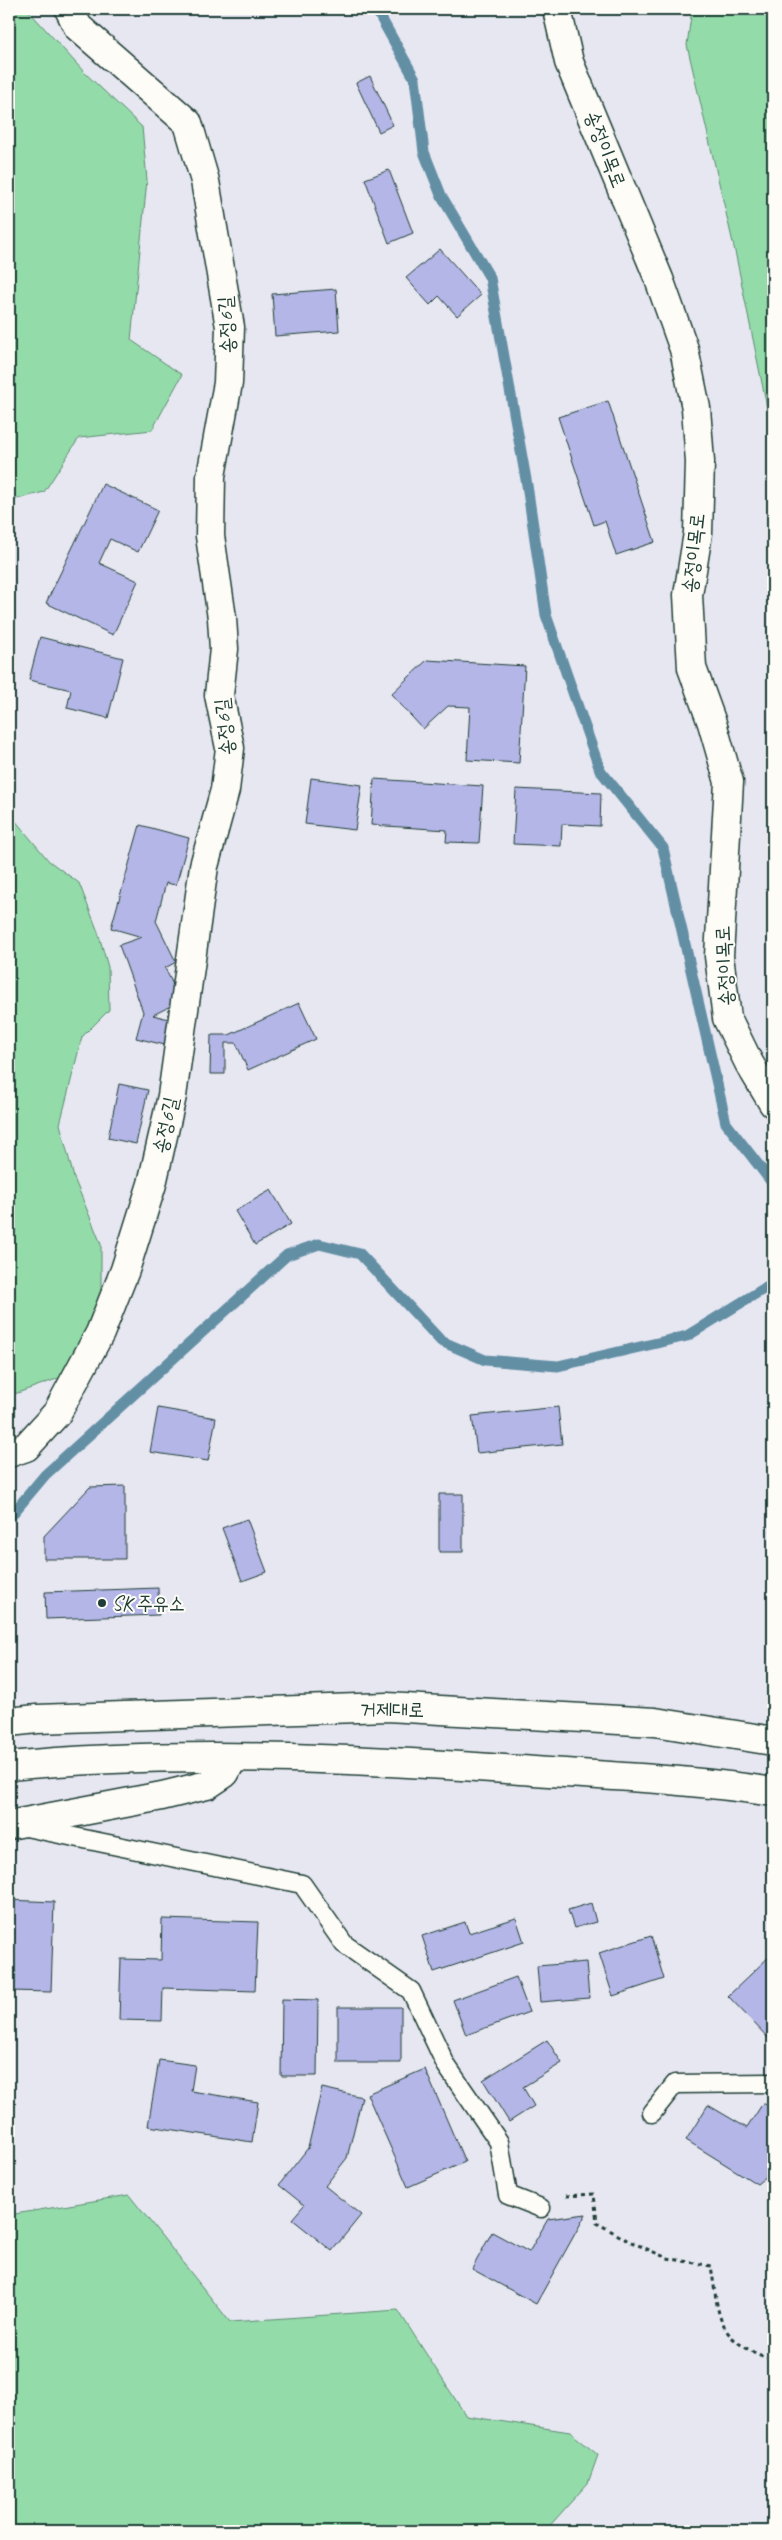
<svg xmlns="http://www.w3.org/2000/svg" width="782" height="2540" font-family="Caveat,'Poor Story',sans-serif">
	<rect width="100%" height="100%" fill="#e7e7f2"/>
	<filter id="ink" filterUnits="userSpaceOnUse"><feTurbulence type="fractalNoise" baseFrequency=".02" numOctaves="2"/><feDisplacementMap in="SourceGraphic" scale="10" xChannelSelector="R" yChannelSelector="G"/><feConvolveMatrix kernelMatrix="1 2 1 2 8 2 1 2 1" color-interpolation-filters="sRGB"/></filter>
	<g filter="url(#ink)">
		<!-- green -->
		<path fill="#94dbaa" stroke="#5a8c6f" d="M9,9h18l57,63 58,55 5,53 -16,160 51,35 -30,55 -73,8 -35,54 -35,9z
			M692,9h81v428l-37,-181 -49,-211z
			M9,813l40,48 30,22 19,49 10,35 1,43 -27,27 -22,87 14,54 27,66v54l-36,78 -56,20z
			M129,2195l101,127 168,-12 68,106 104,16 28,23 -10,28 -43,48h-536v-316z"/>
		<g fill="none" stroke-linecap="round" stroke-linejoin="round">
			<!-- stream -->
			<path stroke="#638fa4" stroke-width="11" d="M376,9l39,70 9,73 17,43 49,83 37,207 19,130 54,155 63,78 63,275 47,61
				M9,1518l36,-43 242,-220 32,-11 41,10 81,87 44,19 73,6 129,-30 86,-53"/>
		</g>
		<!-- building -->
		<path fill="#b3b6e7" stroke="#1f3d34" d="M370,76l23,49 -14,7 -23,-49z
			M389,170l24,63 -24,10 -24,-64z
			M440,249l41,46 -24,21 -18,-20 -9,9 -24,-27z
			M336,289l3,42 -64,5 -3,-42z
			M608,401l47,141 -39,13 -11,-34 -11,4 -36,-108z
			M103,484l55,26 -20,42 -28,-13 -11,24 39,18 -25,54 -67,-32z
			M40,637l83,21 -15,60 -41,-10 4,-18 -42,-10z
			M427,660l98,6 -6,97 -52,-3 3,-53 -22,-1 -25,23 -32,-35z
			M311,778l51,7 -7,45 -50,-6z
			M374,779l109,7 -4,57 -33,-1 1,-12 -76,-5z
			M516,789l85,4 -1,33 -38,-2 -1,22 -48,-2z
			M140,825l49,13 -13,47 -10,-2 -10,38 20,41 -11,6 16,33 -28,14 23,6 -7,25 -33,-8 7,-26 -24,-67 23,-8 -31,-9z
			M299,1003l17,36 -68,31 -12,-27h-11v31h-15l1,-39h18z
			M119,1084l29,6 -12,54 -28,-6z
			M271,1190l20,34 -36,21 -20,-34z
			M558,1407l4,37 -85,9 -5,-37z
			M158,1408l58,10 -8,43 -58,-9z
			M125,1486v73h-81v-23l46,-49z
			M439,1494h24v58h-24z
			M247,1519l20,53 -25,9 -20,-53z
			M158,1588l1,27 -113,4 -1,-27z
			M9,1900l45,2 -3,90 -42,-1z
			M591,1903l5,19 -22,6 -6,-18z
			M516,1918l8,24 -90,30 -12,-36 43,-14 4,11z
			M162,1919l96,3 -3,69 -92,-3 -1,33 -43,-1 2,-61 40,1z
			M651,1936l13,43 -51,17 -14,-43z
			M773,1953v90l-45,-47z
			M586,1962l3,36 -49,4 -3,-36z
			M516,1977l13,35 -63,23 -13,-35z
			M282,1999l36,1 -1,76h-36z
			M338,2007h63v56h-63z
			M547,2040l15,23 -39,24 11,19 -25,16 -26,-42z
			M159,2060l36,5 -4,26 67,11 -6,40 -104,-16z
			M425,2069l40,93 -57,25 -41,-93z
			M322,2088l40,9 -15,61 -22,28 36,29 -29,36 -40,-32 12,-14 -25,-20 29,-37z
			M763,2103l10,6v62l-16,13 -71,-44 22,-35 39,23z
			M586,2214l-50,90 -64,-35 20,-37 37,20 19,-33z"/>
		<g fill="none" stroke-linecap="round" stroke-linejoin="round">
			<defs>
				<path id="lane" d="M26,1827l276,57 42,60 67,47 35,74 53,77 9,53 33,13
					M652,2113l23,-29 98,-1"/>
				<path id="street" d="M557,9l12,53 90,217 25,70 12,59 4,54 -2,71 -10,62 4,73 20,55 17,59 -10,174 8,62 22,45 24,40
					M9,1453l17,-6 31,-34 43,-80 25,-63 27,-86 20,-88 32,-230 21,-76 5,-42 -11,-53 5,-46 -2,-31 -12,-82 1,-60 17,-93 2,-56 -25,-146 -17,-58 -110,-96 -9,-18
					M9,1825l153,-29 45,-11 18,-12 8,-15"/>
				<path id="secondary" d="M9,1722l28,-3 350,-12 268,15 118,19
					M9,1766c167,-16 343,-8 511,4 84,6 170,9 253,22"/>
			</defs>
			<!-- lane casing -->
			<use href="#lane" stroke="#1f3d34" stroke-width="21"/>
			<!-- street casing -->
			<use href="#street" stroke="#1f3d34" stroke-width="31"/>
			<!-- secondary casing -->
			<use href="#secondary" stroke="#1f3d34" stroke-width="31"/>
			<!-- path -->
			<path stroke="#1f3d34" stroke-width="3" stroke-dasharray="4 4" stroke-linecap="butt" d="M566,2196l28,-2 3,29 30,17 40,18 44,8c9,55 4,73 62,94"/>
			<!-- lane -->
			<use href="#lane" stroke="#fdfcf7" stroke-width="18"/>
			<!-- street -->
			<use href="#street" stroke="#fdfcf7" stroke-width="28"/>
			<!-- secondary -->
			<use href="#secondary" stroke="#fdfcf7" stroke-width="28"/>
		</g>
	</g>
	<!-- markers -->
	<circle fill="#1f3d34" stroke="#fdfcf7" stroke-width="2" cx="102" cy="1603" r="5"/>
	<g text-anchor="middle" stroke-width="4" stroke-linejoin="round" paint-order="stroke">
		<!-- street labels -->
		<g font-size="20" fill="#1f3d34" stroke="#fdfcf7">
			<text transform="translate(606 149) rotate(69)" y="7">송정이목로</text>
			<text transform="translate(226 325) rotate(-93)" y="7">송정6길</text>
			<text transform="translate(693 553) rotate(-84)" y="7">송정이목로</text>
			<text transform="translate(224 727) rotate(-96)" y="7">송정6길</text>
			<text transform="translate(724 966) rotate(-93)" y="7">송정이목로</text>
			<text transform="translate(165 1125) rotate(-78)" y="7">송정6길</text>
			<text transform="translate(392 1709) rotate(1)" y="7">거제대로</text>
		</g>
		<!-- poi labels -->
		<g font-size="20" fill="#1f3d34" stroke="#fdfcf7" text-anchor="start">
			<text x="112" y="1610">SK 주유소</text>
		</g>
	</g>
	<!-- margin -->
	<rect width="782" height="2540" fill="none" stroke="#fdfcf7" stroke-width="30"/>
	<rect x="15" y="15" width="752" height="2510" fill="none" stroke="#1f3d34" stroke-width="2" filter="url(#ink)"/>
</svg>
